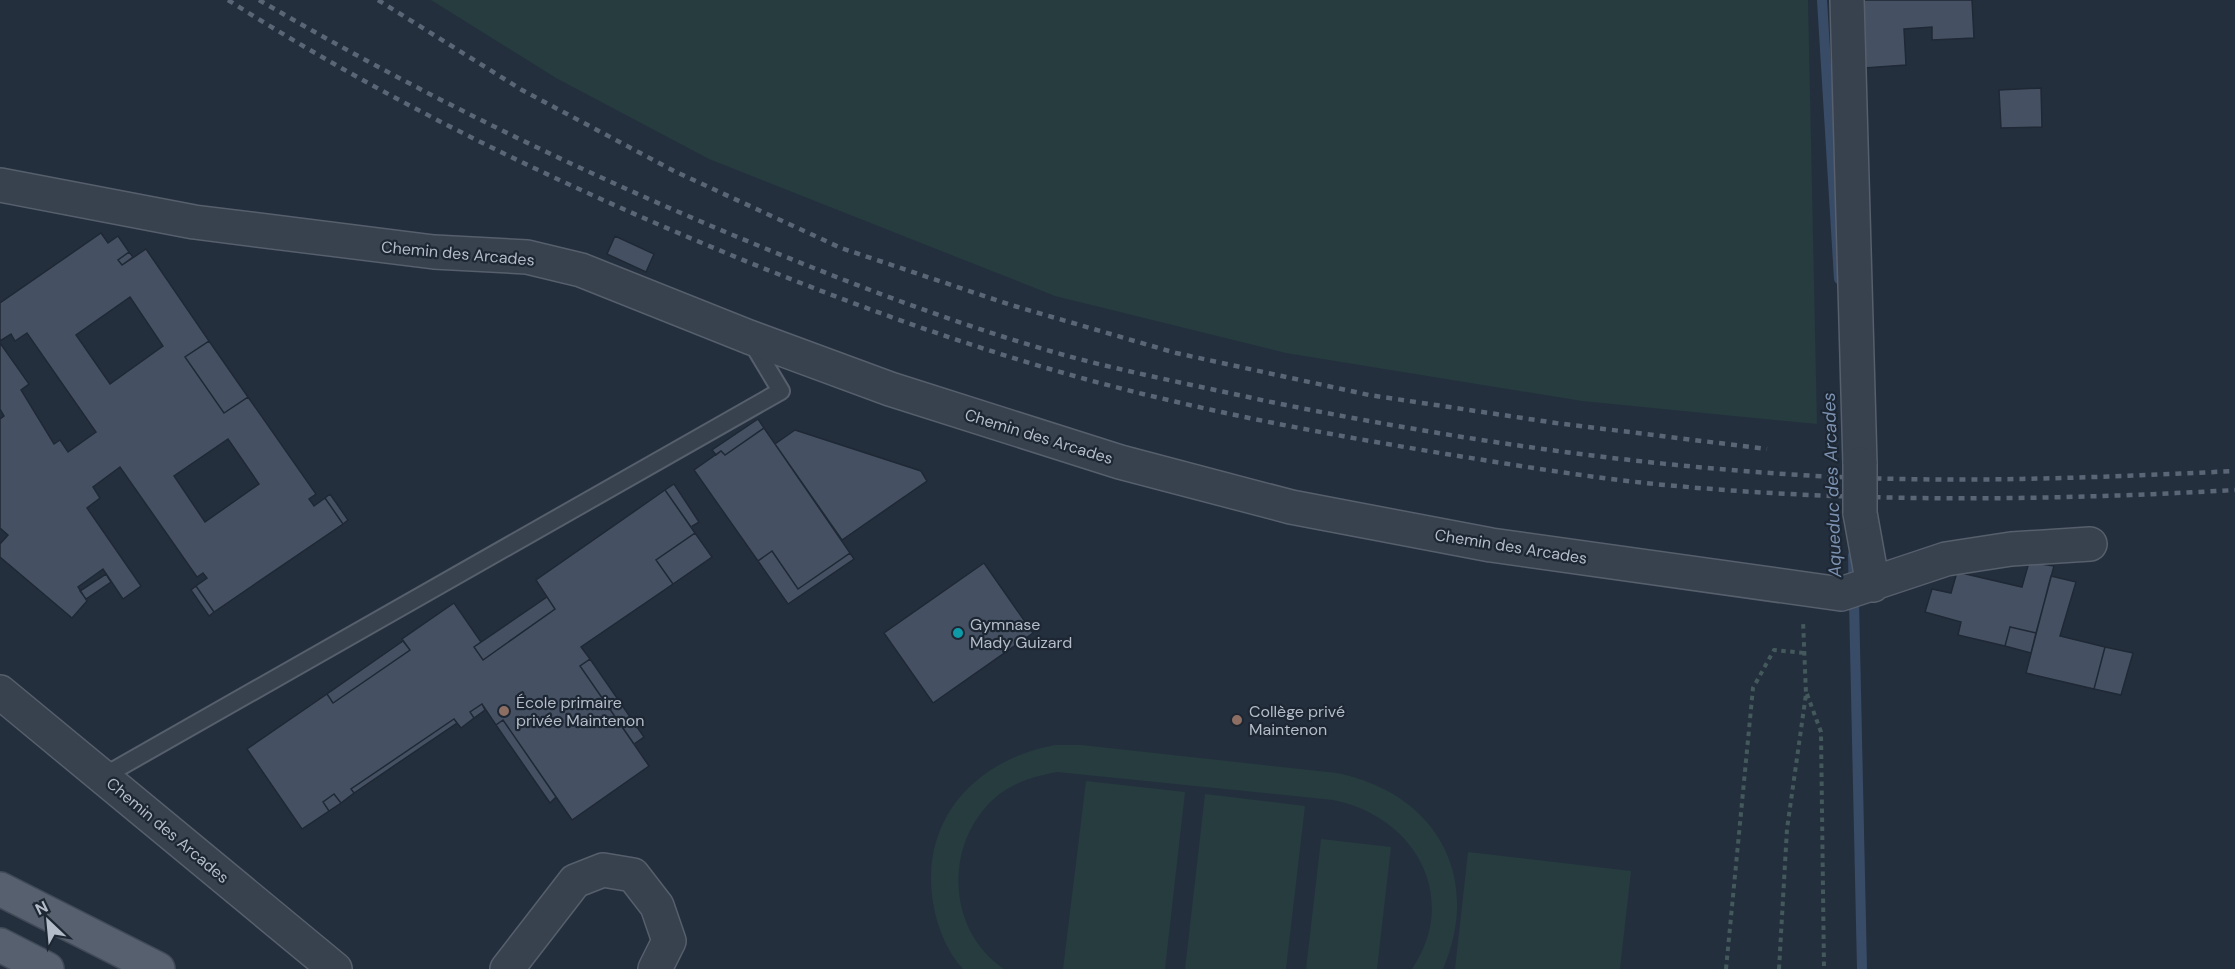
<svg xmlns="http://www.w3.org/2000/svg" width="2235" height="969" font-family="'DM Sans',sans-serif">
	<rect width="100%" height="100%" fill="#242f3e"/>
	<!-- green -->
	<path fill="#263c3f" d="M431,0h1377l9,424 -235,-23 -296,-48 -231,-57 -346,-137 -153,-81z
		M1055,745h26l256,28c98,20 146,102 106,196h-31c49,-73 2,-153 -79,-169l-276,-28c-21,4 -43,10 -60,24 -53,45 -52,133 7,173h-41c-15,-16 -25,-40 -29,-61 -17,-86 40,-148 121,-163z
		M1086,781l99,11 -20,177h-102z
		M1205,794l100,12 -19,163h-101z
		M1321,839l70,8 -14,122h-71z
		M1468,852l163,19 -11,98h-165z"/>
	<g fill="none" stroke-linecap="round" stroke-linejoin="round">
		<!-- stream -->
		<path stroke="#394c67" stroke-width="10" d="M1822,0l17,279
			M1853,555l9,414"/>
	</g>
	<!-- building -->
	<path fill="#455162" stroke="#1f2835" stroke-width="1.5" fill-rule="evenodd" d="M1863,0h109l2,38 -42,2v-13l-28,2 2,36 -42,3z
		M2041,88l1,39 -41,1 -2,-38z
		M101,233l7,10 10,-7 11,16 -11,8 4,5 24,-16 63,92 -24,16 39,56 24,-16 68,97 -7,5 5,7 11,-8 18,26 -129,88 -18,-26 11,-8 -4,-5 -6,4 -77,-110 -27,20 7,11 -13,10 54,78 -18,13 -20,-30 -25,18 9,14 -15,17 -72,-61v-13l8,-9 -8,-7v-109l4,-3 -4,-7v-66l29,41 -8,6 33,54 6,-4 8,12 28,-20 -69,-99 -12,8 -4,-7 -11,7v-38zM130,297l33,49 -53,38 -34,-49zM228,439l31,45 -54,38 -31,-46z
		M615,236l39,18 -8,18 -39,-18z
		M129,252l4,5 -11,8 -4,-5z
		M209,341l39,56 -24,16 -39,-56z
		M758,419l6,9 -39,27 -4,-4 -5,4 -4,-5z
		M764,428l86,125 -52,36 -26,-38 -14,10 -64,-91 27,-19 4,4z
		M795,430l126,41 6,10 -85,59 -67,-96z
		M674,484l25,38 -8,5 -26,-37z
		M665,490l30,43 -39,27 17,24 -92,63 9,12 -10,7 69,100 -77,54 -69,-100 -7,5 -14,-21 -12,8 4,6 -13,10 -7,-9 -103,70 3,4 -13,10 -7,-9 -11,8 6,9 -27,18 -55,-80 80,-55 6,9 77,-53 -8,-11 52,-36 27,39 -7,5 9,13 72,-51 -19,-29z
		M330,494l18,26 -5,4 -18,-26z
		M695,533l17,24 -39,27 -17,-24z
		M772,551l26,38 52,-36 4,6 -66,45 -30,-43z
		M2029,562l25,4 -18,67 -26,-6 -5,19 -47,-11 3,-13 -36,-10 7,-23 19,4 6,-21 65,15z
		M984,563l49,70 -100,70 -49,-70z
		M106,574l5,8 -25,17 -6,-8z
		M2051,576l25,6 -16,54 45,11 -11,42 -68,-16z
		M196,586l18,26 -5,4 -18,-26z
		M547,597l8,12 -72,51 -9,-13z
		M2010,627l26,6 -5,20 -26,-7z
		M403,641l7,9 -77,53 -6,-9z
		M2105,647l28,6 -12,42 -27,-6z
		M590,659l54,78 -10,7 -54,-78z
		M482,704l3,6 -11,8 -4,-6z
		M454,719l3,4 -103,70 -3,-4z
		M503,720l53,77 -6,6 -54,-78z
		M334,794l7,9 -12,8 -6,-9z"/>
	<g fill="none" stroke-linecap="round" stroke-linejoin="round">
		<defs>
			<path id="lane" d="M104,776l677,-385 -30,-50"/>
			<path id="street" d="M1847,0l13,464
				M0,185l194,37 240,30 93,5 54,13 168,67 141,52 230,73 171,45 200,38 350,49 105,-35 65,-10 79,-5
				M1860,513l13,72
				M0,692l335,277
				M507,969l68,-88 28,-11 30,5 24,31 12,35 -14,28"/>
			<path id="primary" d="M0,889l158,80
				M0,945l47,24"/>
		</defs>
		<!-- lane casing -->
		<use href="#lane" stroke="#565f6c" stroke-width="20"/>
		<!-- street casing -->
		<use href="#street" stroke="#565f6c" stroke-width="36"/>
		<!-- primary casing -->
		<use href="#primary" stroke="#414a57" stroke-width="36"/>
		<!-- path -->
		<path stroke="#44595c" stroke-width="4" stroke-dasharray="4.5 4.5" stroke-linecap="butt" d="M1807,694l14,38 3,237
			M1726,969l27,-281 21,-38 31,3
			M1779,969l8,-140 19,-135 -3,-74"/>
		<!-- lane -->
		<use href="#lane" stroke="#38414e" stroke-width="16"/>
		<!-- street -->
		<use href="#street" stroke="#38414e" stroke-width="33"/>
		<!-- primary -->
		<use href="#primary" stroke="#56606e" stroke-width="33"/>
		<!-- rail -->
		<path stroke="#5a6575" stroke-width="4.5" stroke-dasharray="6 6" stroke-linecap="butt" d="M228,0c159,101 324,181 498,253 146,60 296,114 451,149 89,21 179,37 269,52 69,11 139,23 209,30 192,19 387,17 580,6
			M259,0c159,93 323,173 493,243 102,42 206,82 312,112 66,18 135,31 202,46 176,36 354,63 534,74 144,9 290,3 435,-4
			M378,0l144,90 152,81 167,77 170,57 165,48 193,42 187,28 211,26"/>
		<defs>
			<path id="street-bridge" d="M1860,464v49"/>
		</defs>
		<!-- street-bridge casing -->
		<use href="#street-bridge" stroke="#565f6c" stroke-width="36" stroke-linecap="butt"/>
		<!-- street-bridge -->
		<use href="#street-bridge" stroke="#38414e" stroke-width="33"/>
	</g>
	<!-- markers -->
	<circle fill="#0f9aa8" stroke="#1d2633" stroke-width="2" cx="958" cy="633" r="6"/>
	<g fill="#8d6e63" stroke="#1d2633" stroke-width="2">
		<circle cx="504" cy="711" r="6"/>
		<circle cx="1237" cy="720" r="6"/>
	</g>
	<g text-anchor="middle" stroke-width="4.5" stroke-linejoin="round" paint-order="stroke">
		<!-- street labels -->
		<g font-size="16" fill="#b4bcc9" stroke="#1d2633">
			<text transform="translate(458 253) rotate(5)" y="6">Chemin des Arcades</text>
			<text transform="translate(1039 436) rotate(17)" y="6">Chemin des Arcades</text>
			<text transform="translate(1511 546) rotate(9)" y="6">Chemin des Arcades</text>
			<text transform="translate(168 830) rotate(40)" y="6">Chemin des Arcades</text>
		</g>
		<!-- poi labels -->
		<g font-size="16" fill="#b4bcc9" stroke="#1d2633" text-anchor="start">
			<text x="970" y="630">Gymnase<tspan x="970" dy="18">Mady Guizard</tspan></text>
			<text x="516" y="708">École primaire<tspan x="516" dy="18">privée Maintenon</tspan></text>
			<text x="1249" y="717">Collège privé<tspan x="1249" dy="18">Maintenon</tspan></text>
		</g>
		<!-- water labels -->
		<g font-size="18" font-style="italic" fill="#7c92b1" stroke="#1d2633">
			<text transform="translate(1832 485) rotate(-92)" y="6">Aqueduc des Arcades</text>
		</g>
	</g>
	<!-- north arrow -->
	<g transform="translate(48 921) rotate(334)" stroke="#1d2633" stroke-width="4.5" paint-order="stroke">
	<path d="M0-4.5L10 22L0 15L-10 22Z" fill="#b4bcc9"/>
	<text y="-9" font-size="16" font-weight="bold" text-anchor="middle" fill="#b4bcc9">N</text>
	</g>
</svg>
